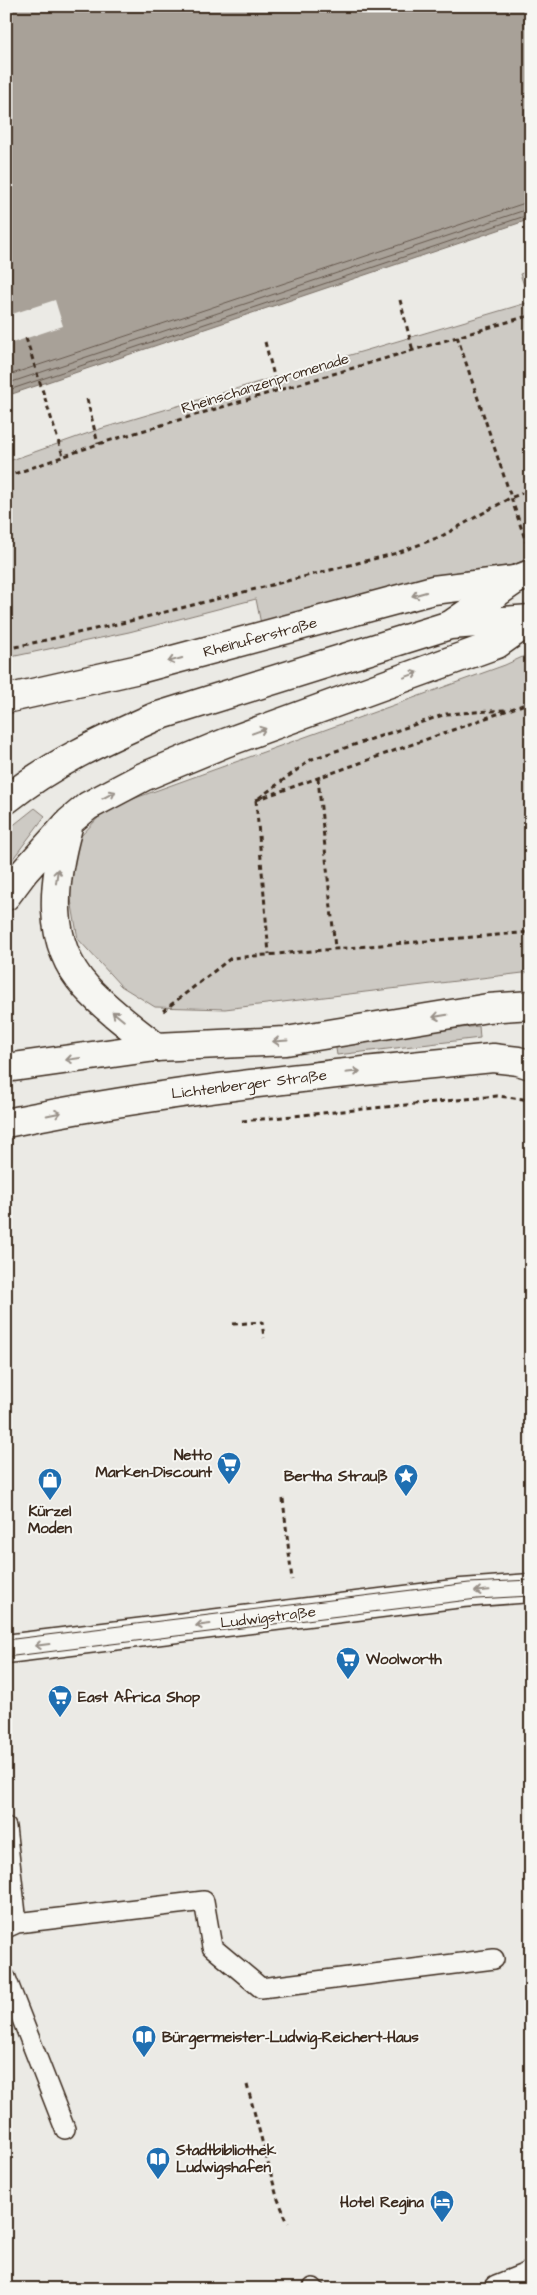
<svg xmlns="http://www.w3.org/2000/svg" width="537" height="2295" font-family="'Architects Daughter',sans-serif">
	<rect width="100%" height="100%" fill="#ebeae5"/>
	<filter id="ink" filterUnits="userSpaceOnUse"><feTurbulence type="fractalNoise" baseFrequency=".02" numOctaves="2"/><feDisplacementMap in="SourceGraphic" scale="10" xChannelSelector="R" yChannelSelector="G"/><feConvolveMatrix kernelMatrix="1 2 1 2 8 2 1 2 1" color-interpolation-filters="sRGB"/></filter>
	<g filter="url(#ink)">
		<!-- green -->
		<path fill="#cdcac4" stroke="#847a71" d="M531,270v287l-18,8 -76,11 -176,48 -5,-25 -127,33 -123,26v-196l97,-34 427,-126 -10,-28z
			M531,653v319l-306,37 -70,-2 -34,-21 -43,-47 -10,-56 10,-44 21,-22 31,-17 375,-135z
			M35,808l10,8 -39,52v-37z
			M479,1026l1,12 -143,17 -2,-13z"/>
		<!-- water -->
		<path fill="#a8a198" stroke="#7c7167" d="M6,6h525v213l-525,177z"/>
		<!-- pier -->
		<path fill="#ebeae5" d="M55,300l8,26 -57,19v-29z"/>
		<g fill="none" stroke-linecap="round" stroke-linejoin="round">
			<!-- shore -->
			<path stroke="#675a4f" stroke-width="1" d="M6,376l525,-175
				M6,384l525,-176
				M6,391l525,-177"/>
			<defs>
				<path id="service" d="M6,1827l11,96
					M6,1928l11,-5 187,-22 8,46 49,41 233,-29
					M6,1978l59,151
					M313,2288l1,1"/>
				<path id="minor" d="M6,699l133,-30 294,-79 82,-10
					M6,1123c161,-33 324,-49 487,-65l25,3 13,4
					M6,1649l456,-56 69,-5
					M498,2289l33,-13"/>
				<path id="tertiary" d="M68,827c-15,54 -23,115 18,160 21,23 46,41 70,60
					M6,896l18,-24 45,-50 19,-16 55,-29 82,-34 272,-99 34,-24"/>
				<path id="secondary" d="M452,624l63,-44 16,-6
					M6,800c45,-36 97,-60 149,-83l295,-92 81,-6
					M6,1068l150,-21 130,-6 202,-33 43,-3"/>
			</defs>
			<!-- service casing -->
			<use href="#service" stroke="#3b2a1e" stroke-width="22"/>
			<!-- minor casing -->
			<use href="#minor" stroke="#3b2a1e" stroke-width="31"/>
			<!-- tertiary casing -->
			<use href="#tertiary" stroke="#3b2a1e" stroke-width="31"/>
			<!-- secondary casing -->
			<use href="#secondary" stroke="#3b2a1e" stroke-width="31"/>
			<!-- path -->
			<path stroke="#3b2a1e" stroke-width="3" stroke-dasharray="5 4" stroke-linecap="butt" d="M400,300l13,51
				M457,336l69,206
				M26,338l37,118
				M265,342l13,49
				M87,399l11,45
				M6,477l92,-33 433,-129
				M6,649l120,-27 271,-69 45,-17 68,-38 21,-8
				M318,778l17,170
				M259,798l53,-39 134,-45 59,-4
				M256,800l275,-98
				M256,800l13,154
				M163,1011l68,-53 300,-26
				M242,1121l255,-25 26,3 8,3
				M233,1324l29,-2 2,16
				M283,1499l9,81
				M247,2085l30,112 11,26"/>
			<!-- service -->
			<use href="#service" stroke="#f6f6f2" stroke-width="19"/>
			<!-- minor -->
			<use href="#minor" stroke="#f6f6f2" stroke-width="28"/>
			<!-- tertiary -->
			<use href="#tertiary" stroke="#f6f6f2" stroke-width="28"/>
			<!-- secondary -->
			<use href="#secondary" stroke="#f6f6f2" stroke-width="28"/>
			<!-- tram -->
			<path stroke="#3b2a1e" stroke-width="1" d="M6,1640l463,-57 62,-3
				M6,1657l471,-58 54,-3"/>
		</g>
		<!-- one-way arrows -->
		<defs><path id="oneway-shaft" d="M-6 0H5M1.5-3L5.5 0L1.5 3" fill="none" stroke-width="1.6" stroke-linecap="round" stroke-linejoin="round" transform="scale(1.25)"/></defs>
		<g stroke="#989088">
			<use href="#oneway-shaft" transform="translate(419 594) rotate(164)"/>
			<use href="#oneway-shaft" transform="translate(175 660) rotate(165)"/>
			<use href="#oneway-shaft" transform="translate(411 675) rotate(-20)"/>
			<use href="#oneway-shaft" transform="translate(259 731) rotate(-20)"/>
			<use href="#oneway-shaft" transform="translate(109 795) rotate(-28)"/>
			<use href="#oneway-shaft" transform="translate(57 876) rotate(-82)"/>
			<use href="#oneway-shaft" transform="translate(118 1016) rotate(-141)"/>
			<use href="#oneway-shaft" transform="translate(440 1016) rotate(171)"/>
			<use href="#oneway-shaft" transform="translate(280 1041) rotate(176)"/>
			<use href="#oneway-shaft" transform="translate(73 1059) rotate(172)"/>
			<use href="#oneway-shaft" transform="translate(353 1072) rotate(-6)"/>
			<use href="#oneway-shaft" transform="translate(54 1114) rotate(-11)"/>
			<use href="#oneway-shaft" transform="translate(482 1591) rotate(175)"/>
			<use href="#oneway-shaft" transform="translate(203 1625) rotate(173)"/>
			<use href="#oneway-shaft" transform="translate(42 1645) rotate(173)"/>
		</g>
	</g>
	<!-- icons -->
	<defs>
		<symbol id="supermarket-pin" viewBox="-11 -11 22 30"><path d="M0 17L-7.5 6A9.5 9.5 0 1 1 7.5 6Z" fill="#1f6fb2" stroke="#f6f6f2"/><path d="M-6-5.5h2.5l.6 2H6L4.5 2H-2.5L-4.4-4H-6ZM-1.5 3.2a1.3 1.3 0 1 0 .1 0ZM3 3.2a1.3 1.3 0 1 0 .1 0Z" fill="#fff"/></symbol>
		<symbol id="sight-pin" viewBox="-11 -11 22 30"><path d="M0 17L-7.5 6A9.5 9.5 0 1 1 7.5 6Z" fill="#1f6fb2" stroke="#f6f6f2"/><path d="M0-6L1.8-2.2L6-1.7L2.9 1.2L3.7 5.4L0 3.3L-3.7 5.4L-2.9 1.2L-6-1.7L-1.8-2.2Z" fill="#fff"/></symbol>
		<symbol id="shop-pin" viewBox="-11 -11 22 30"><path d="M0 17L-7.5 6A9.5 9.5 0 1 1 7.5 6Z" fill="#1f6fb2" stroke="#f6f6f2"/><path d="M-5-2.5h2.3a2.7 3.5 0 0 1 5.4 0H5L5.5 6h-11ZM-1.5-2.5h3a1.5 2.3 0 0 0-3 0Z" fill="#fff"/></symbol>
		<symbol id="library-pin" viewBox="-11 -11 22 30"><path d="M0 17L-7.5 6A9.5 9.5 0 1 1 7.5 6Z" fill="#1f6fb2" stroke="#f6f6f2"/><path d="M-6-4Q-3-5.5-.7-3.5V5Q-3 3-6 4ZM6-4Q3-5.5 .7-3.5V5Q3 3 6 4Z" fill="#fff"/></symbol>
		<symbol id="hotel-pin" viewBox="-11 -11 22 30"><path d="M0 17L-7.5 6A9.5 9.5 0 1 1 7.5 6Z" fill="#1f6fb2" stroke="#f6f6f2"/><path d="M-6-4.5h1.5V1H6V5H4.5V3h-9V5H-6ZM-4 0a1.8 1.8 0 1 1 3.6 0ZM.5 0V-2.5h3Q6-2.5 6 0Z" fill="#fff"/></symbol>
	</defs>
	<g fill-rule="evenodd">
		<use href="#supermarket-pin" x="215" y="1450" width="28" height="38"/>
		<use href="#sight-pin" x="392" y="1462" width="28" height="38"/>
		<use href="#shop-pin" x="36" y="1466" width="28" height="38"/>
		<use href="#supermarket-pin" x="334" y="1645" width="28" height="38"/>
		<use href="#supermarket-pin" x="46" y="1683" width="28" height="38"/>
		<use href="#library-pin" x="130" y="2023" width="28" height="38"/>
		<use href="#library-pin" x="144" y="2145" width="28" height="38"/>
		<use href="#hotel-pin" x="428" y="2188" width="28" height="38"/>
	</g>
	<g text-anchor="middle" stroke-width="4" stroke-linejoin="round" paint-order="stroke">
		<!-- street labels -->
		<g font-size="15" fill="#3b2a1e" stroke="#f6f6f2">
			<text transform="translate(265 383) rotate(-17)" y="5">Rheinschanzenpromenade</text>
			<text transform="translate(260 637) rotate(-15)" y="5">Rheinuferstraße</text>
			<text transform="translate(249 1084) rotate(-7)" y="5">Lichtenberger Straße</text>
			<text transform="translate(268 1617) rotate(-7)" y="5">Ludwigstraße</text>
		</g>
		<!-- poi labels -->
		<g font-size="15" font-weight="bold" fill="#3b2a1e" stroke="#f6f6f2" text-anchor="start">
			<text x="212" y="1460" text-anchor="end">Netto<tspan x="212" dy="17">Marken-Discount</tspan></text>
			<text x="388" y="1481" text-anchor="end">Bertha Strauß</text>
			<text x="50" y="1516" text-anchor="middle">Kürzel<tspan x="50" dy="17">Moden</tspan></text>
			<text x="366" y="1664">Woolworth</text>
			<text x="78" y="1702">East Africa Shop</text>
			<text x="162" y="2042">Bürgermeister-Ludwig-Reichert-Haus</text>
			<text x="176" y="2155">Stadtbibliothek<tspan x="176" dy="17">Ludwigshafen</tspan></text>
			<text x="424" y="2207" text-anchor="end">Hotel Regina</text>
		</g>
	</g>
	<!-- margin -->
	<rect width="537" height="2295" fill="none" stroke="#f6f6f2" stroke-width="25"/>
	<rect x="12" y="12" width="512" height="2270" fill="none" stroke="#3b2a1e" stroke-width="2" filter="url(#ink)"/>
</svg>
